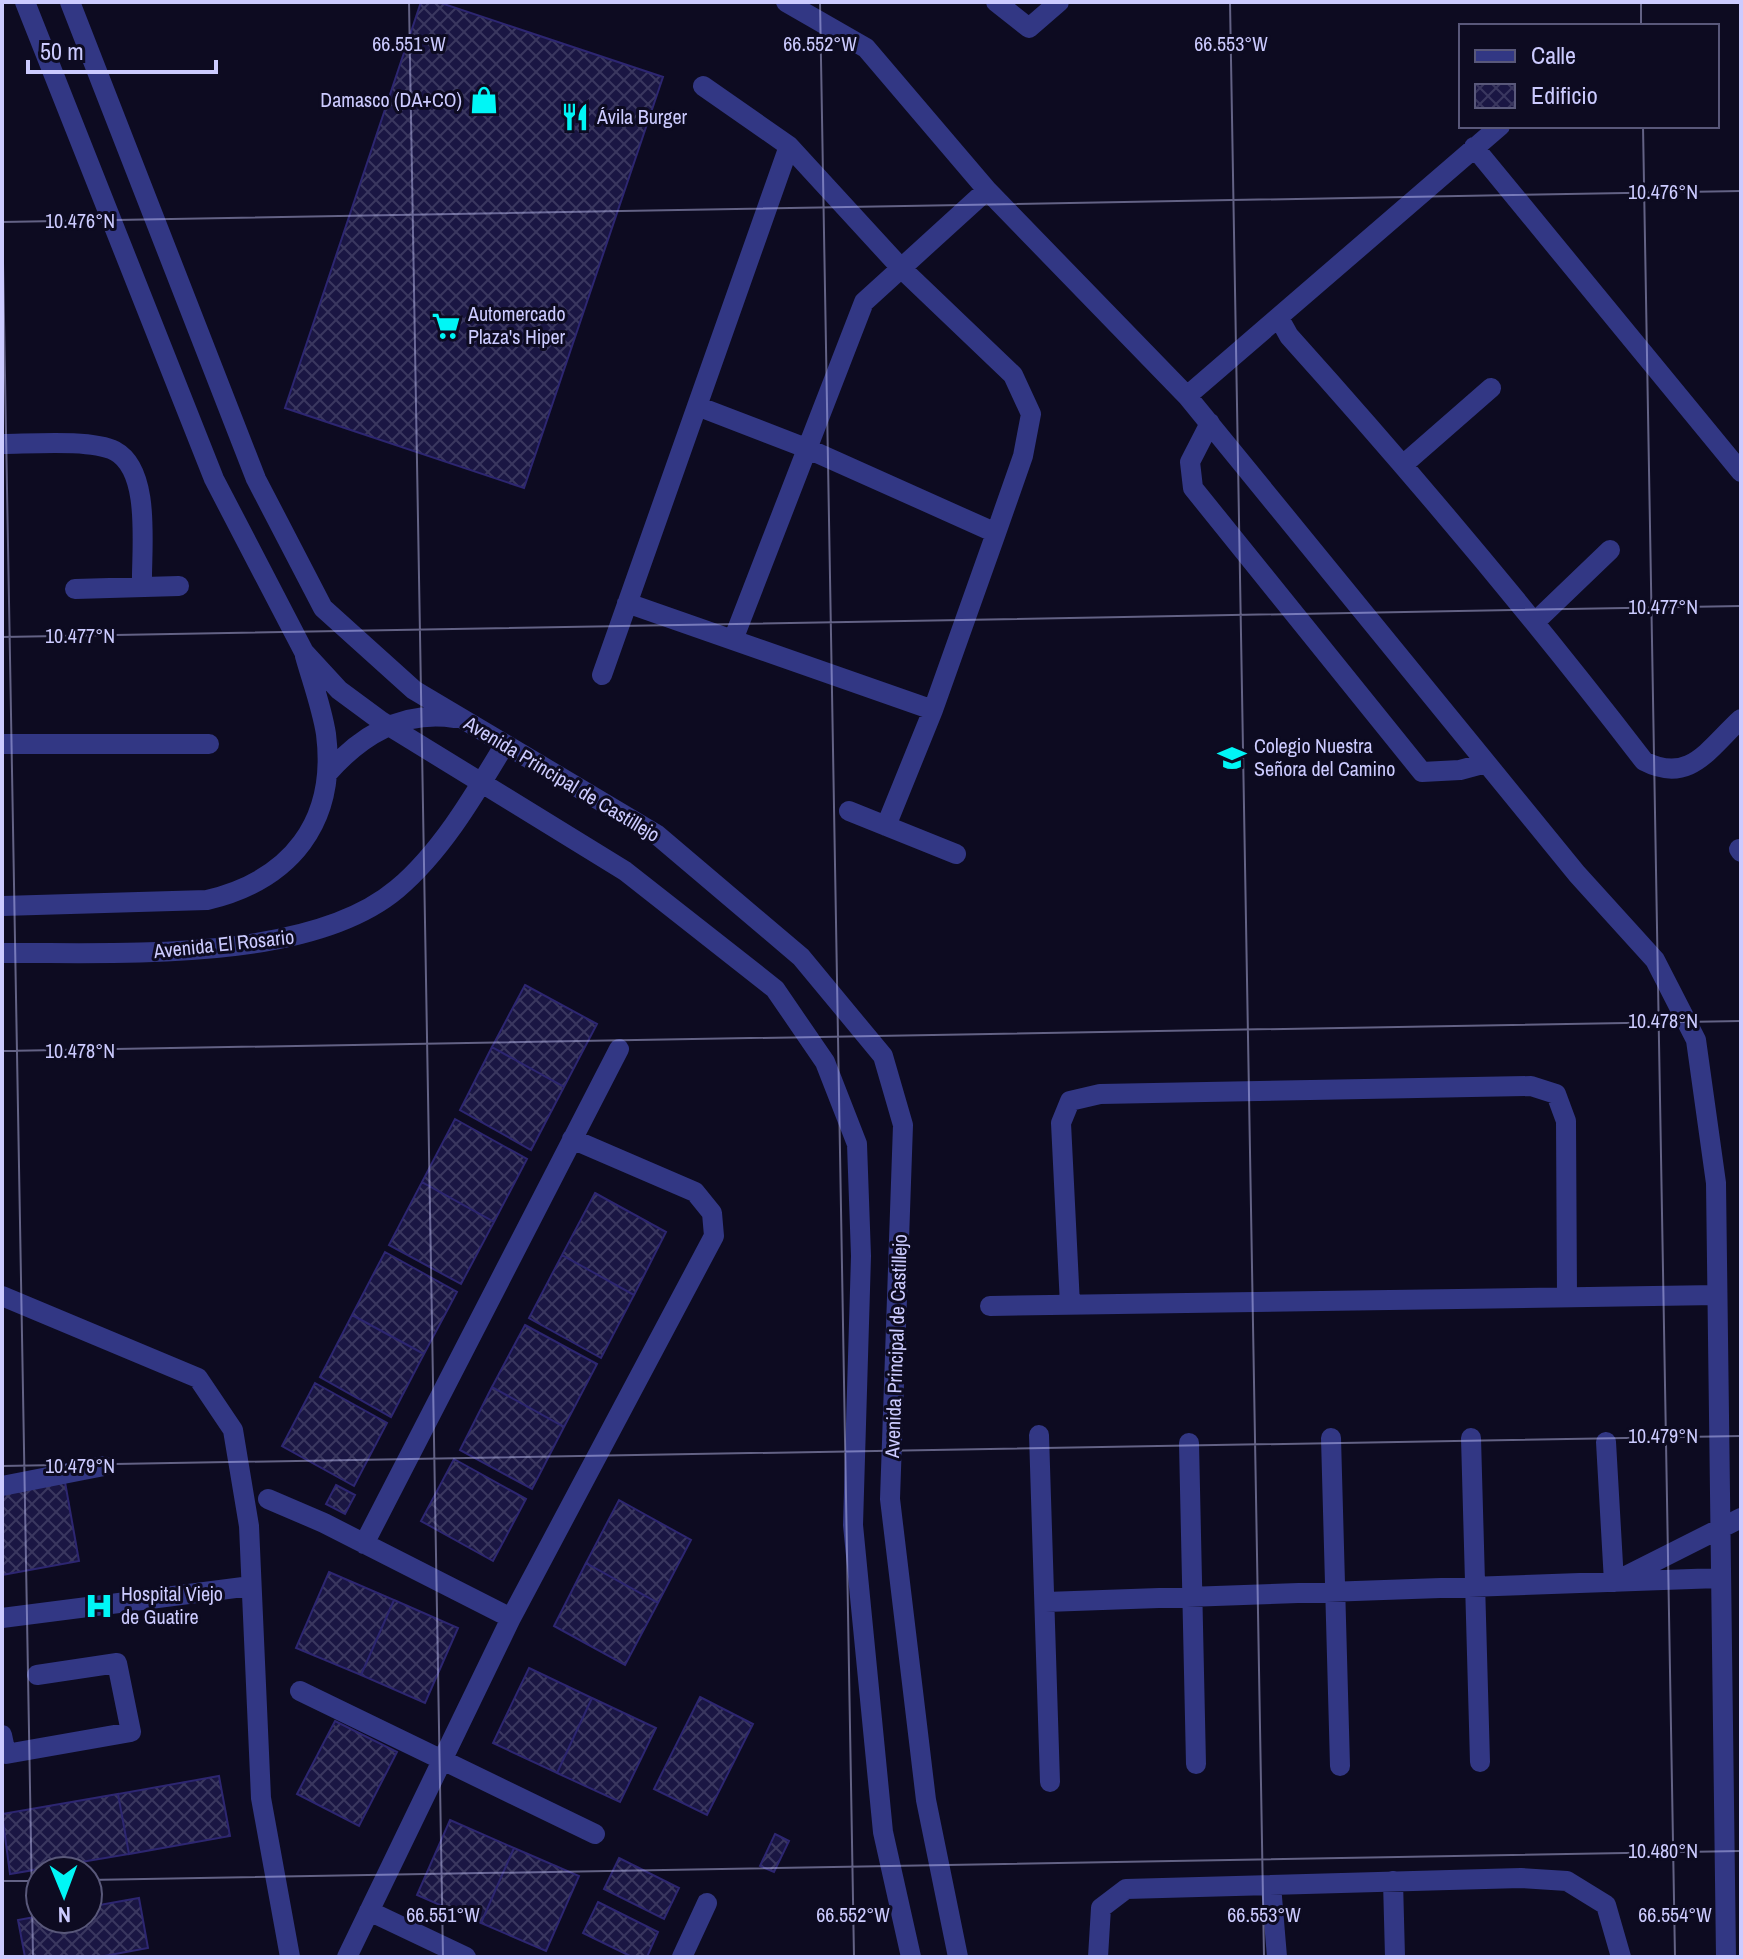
<svg xmlns="http://www.w3.org/2000/svg" width="1743" height="1959" font-family="'Archivo Narrow',sans-serif">
	<defs>
		<pattern id="building-cross-hatch" width="8" height="8" patternUnits="userSpaceOnUse" patternTransform="scale(2)"><rect width="8" height="8" fill="#1a1643"/><path d="M0 0l8 8M0 8l8-8" fill="none" stroke="#3a375f"/></pattern>
	</defs>
	<rect width="100%" height="100%" fill="#0d0b21"/>
	<!-- building -->
	<path fill="url(#building-cross-hatch)" stroke="#2d2671" stroke-width="2" d="M421,2h17l225,75 -139,411 -239,-80z
		M525,985l72,39 -33,63 -72,-40z
		M492,1047l72,40 -33,63 -71,-40z
		M455,1119l72,40 -33,63 -72,-40z
		M422,1182l72,40 -33,62 -72,-39z
		M595,1193l71,39 -32,63 -72,-40z
		M385,1252l72,40 -33,62 -72,-39z
		M562,1255l72,40 -33,63 -72,-40z
		M352,1315l72,39 -33,63 -71,-40z
		M525,1325l72,39 -33,63 -72,-40z
		M315,1383l72,40 -33,63 -72,-40z
		M492,1387l72,40 -32,62 -72,-39z
		M454,1459l72,40 -33,62 -72,-40z
		M65,1482l14,79 -77,14v-81z
		M336,1485l19,10 -10,19 -19,-10z
		M619,1500l72,40 -33,63 -72,-40z
		M586,1563l72,40 -33,62 -71,-39z
		M329,1572l65,28 -33,75 -65,-27z
		M394,1600l64,28 -33,75 -64,-28z
		M529,1668l63,30 -35,75 -64,-30z
		M700,1697l53,27 -46,91 -53,-26z
		M592,1698l64,30 -36,74 -63,-29z
		M335,1721l62,31 -38,74 -62,-32z
		M219,1776l11,60 -101,18 -11,-60z
		M118,1794l11,60 -119,20 -8,-60z
		M450,1820l64,28 -33,75 -64,-28z
		M775,1834l14,7 -15,31 -14,-6z
		M514,1848l65,28 -33,75 -65,-28z
		M619,1858l60,30 -15,31 -60,-30z
		M139,1898l9,50 -49,9h-74l-7,-37 22,-4v3h48v-12z
		M598,1902l60,30 -11,25h-15l-49,-24z"/>
	<g fill="none" stroke-linecap="round" stroke-linejoin="round">
		<!-- minor -->
		<path stroke="#323784" stroke-width="20" d="M25,2l189,477 90,173 35,38 42,31 244,150 150,118 50,73 32,82 4,112 -8,269 30,307 28,125
			M70,2l186,477 67,129 91,82 242,144 145,123 82,99 20,69 -13,374 36,301 32,157
			M786,2l80,46 121,142 200,206 390,478 78,86 41,80 20,143 10,774
			M996,2l33,26 30,-26
			M703,86l86,60 112,122 112,107 18,39 -8,42 -27,77 -63,177 -47,116
			M1474,147l267,325
			M1279,318l10,18c124,138 242,278 355,425 46,24 65,-13 97,-42
			M1187,396l313,-270
			M697,406l109,42 190,85
			M1210,423l-20,39 3,26 229,284 38,-2 26,-7
			M2,444c28,0 89,-5 113,7 37,20 26,99 27,135
			M1404,464l87,-76
			M75,589l104,-3
			M627,603l306,107
			M1536,621l74,-71
			M733,640l131,-338 123,-112
			M602,675l187,-529
			M2,744h207
			M327,774c34,-39 75,-64 128,-56
			M849,811l107,43
			M1739,849l2,3
			M2,906l205,-6c84,-20 130,-78 119,-166 -4,-26 -14,-53 -21,-78
			M2,953c113,-1 306,11 395,-64 45,-38 78,-95 108,-145
			M2,1296l196,82 35,52 16,96 12,272 29,159
			M1070,1305l-9,-182 9,-22 30,-7 431,-8 25,8 10,27 1,177
			M990,1306l727,-11
			M1039,1435l11,347
			M1331,1438l9,328
			M1471,1438l9,324
			M1606,1442l8,140 127,-64
			M1189,1443l7,321
			M2,1486l102,-20
			M268,1499l56,24 187,95
			M364,1544l255,-495
			M1046,1602l673,-24
			M2,1618l249,-32
			M300,1691l295,143
			M2,1735l4,19 125,-22 -14,-69 -80,12
			M1393,1881l2,76
			M1271,1885l6,72
			M369,1911l97,46
			M347,1957l164,-339 203,-382 -2,-23 -17,-21 -123,-53
			M682,1957l25,-54
			M1098,1957l3,-49 25,-19 395,-11 46,3 39,24 15,52"/>
	</g>
	<!-- ticks -->
	<path fill="none" stroke="#cccbff" stroke-width="2" stroke-opacity="0.45" d="M409,2l34,1955M820,2l34,1955M1230,2l34,1955M1641,2v24M1643,126l32,1831M2,206l31,1751M2,222l1739,-31M2,637l1739,-31M2,1051l1739,-30M2,1466l1739,-30M88,1880l1653,-29M2,1881h38"/>
	<!-- icons -->
	<defs>
		<symbol id="shop-bare" viewBox="-9 -9 18 18"><path d="M-5-2.5h2.3a2.7 3.5 0 0 1 5.4 0H5L5.5 6h-11ZM-1.5-2.5h3a1.5 2.3 0 0 0-3 0Z" fill="#00f6f6" stroke="#0d0b21" stroke-width="2.5" paint-order="stroke"/></symbol>
		<symbol id="restaurant-bare" viewBox="-9 -9 18 18"><path d="M-5-6h1v4h1v-4h1v4h1v-4h1v5L-1.5 .5V6h-2V.5L-5-1ZM5-6V6H3V1.5H1.5Q1.5-4 5-6Z" fill="#00f6f6" stroke="#0d0b21" stroke-width="2.5" paint-order="stroke"/></symbol>
		<symbol id="supermarket-bare" viewBox="-9 -9 18 18"><path d="M-6-5.5h2.5l.6 2H6L4.5 2H-2.5L-4.4-4H-6ZM-1.5 3.2a1.3 1.3 0 1 0 .1 0ZM3 3.2a1.3 1.3 0 1 0 .1 0Z" fill="#00f6f6" stroke="#0d0b21" stroke-width="2.5" paint-order="stroke"/></symbol>
		<symbol id="school-bare" viewBox="-9 -9 18 18"><path d="M0-5L7-2L0 1L-7-2ZM-4 1L0 2.5L4 1V4Q0 6-4 4Z" fill="#00f6f6" stroke="#0d0b21" stroke-width="2.5" paint-order="stroke"/></symbol>
		<symbol id="hospital-bare" viewBox="-9 -9 18 18"><path d="M-5-5h3v3.5h4V-5h3V5h-3V1.5h-4V5h-3Z" fill="#00f6f6" stroke="#0d0b21" stroke-width="2.5" paint-order="stroke"/></symbol>
	</defs>
	<g fill-rule="evenodd">
		<use href="#shop-bare" x="464" y="80" width="40" height="40"/>
		<use href="#restaurant-bare" x="555" y="97" width="40" height="40"/>
		<use href="#supermarket-bare" x="426" y="306" width="40" height="40"/>
		<use href="#school-bare" x="1212" y="738" width="40" height="40"/>
		<use href="#hospital-bare" x="79" y="1586" width="40" height="40"/>
	</g>
	<g text-anchor="middle" stroke-width="6" stroke-linejoin="round" paint-order="stroke">
		<!-- poi labels -->
		<g font-size="20" fill="#cccbff" stroke="#0d0b21" text-anchor="start">
			<text x="462" y="107" text-anchor="end">Damasco (DA+CO)</text>
			<text x="597" y="124">Ávila Burger</text>
			<text x="468" y="321">Automercado<tspan x="468" dy="23">Plaza's Hiper</tspan></text>
			<text x="1254" y="753">Colegio Nuestra<tspan x="1254" dy="23">Señora del Camino</tspan></text>
			<text x="121" y="1601">Hospital Viejo<tspan x="121" dy="23">de Guatire</tspan></text>
		</g>
		<!-- street labels -->
		<g font-size="20" fill="#cccbff" stroke="#0d0b21">
			<text transform="translate(562 779) rotate(31)" y="7">Avenida Principal de Castillejo</text>
			<text transform="translate(224 944) rotate(-6)" y="7">Avenida El Rosario</text>
			<text transform="translate(896 1346) rotate(-88)" y="7">Avenida Principal de Castillejo</text>
		</g>
	</g>
	<g font-size="20" text-anchor="middle" fill="#cccbff" stroke="#0d0b21" stroke-width="6" stroke-linejoin="round" paint-order="stroke">
		<text x="409" y="51">66.551°W</text>
		<text x="820" y="51">66.552°W</text>
		<text x="1231" y="51">66.553°W</text>
		<text x="1663" y="199">10.476°N</text>
		<text x="80" y="228">10.476°N</text>
		<text x="1663" y="614">10.477°N</text>
		<text x="80" y="643">10.477°N</text>
		<text x="1663" y="1028">10.478°N</text>
		<text x="80" y="1058">10.478°N</text>
		<text x="1663" y="1443">10.479°N</text>
		<text x="80" y="1473">10.479°N</text>
		<text x="1663" y="1858">10.480°N</text>
		<text x="443" y="1922">66.551°W</text>
		<text x="853" y="1922">66.552°W</text>
		<text x="1264" y="1922">66.553°W</text>
		<text x="1675" y="1922">66.554°W</text>
	</g>
	<!-- border -->
	<rect width="1743" height="1959" fill="none" stroke="#cccbff" stroke-width="8"/>
	<!-- legend -->
	<rect x="1459" y="24" width="260" height="104" fill="#0d0b21" stroke="#59587a" stroke-width="2"/>
	<rect x="1475" y="50" width="40" height="12" fill="#323784" stroke="#59587a" stroke-width="2"/>
	<text x="1531" y="64" font-size="24" fill="#cccbff">Calle</text>
	<rect x="1475" y="84" width="40" height="24" fill="url(#building-cross-hatch)" stroke="#59587a" stroke-width="2"/>
	<text x="1531" y="104" font-size="24" fill="#cccbff">Edificio</text>
	<!-- north arrow -->
	<g transform="translate(64 1895) rotate(179)"><circle r="38" fill="#0d0b21" stroke="#59587a" stroke-width="2"/>
	<path d="M0-6L14 30L0 20L-14 30Z" fill="#00f6f6"/>
	<text y="-12" font-size="22" font-weight="bold" text-anchor="middle" fill="#cccbff">N</text>
	</g>
	<!-- scale -->
	<path d="M28 60v12h188v-12" fill="none" stroke="#cccbff" stroke-width="4"/>
	<text x="40" y="60" font-size="24" fill="#cccbff" stroke="#0d0b21" stroke-width="6" paint-order="stroke">50 m</text>
</svg>
